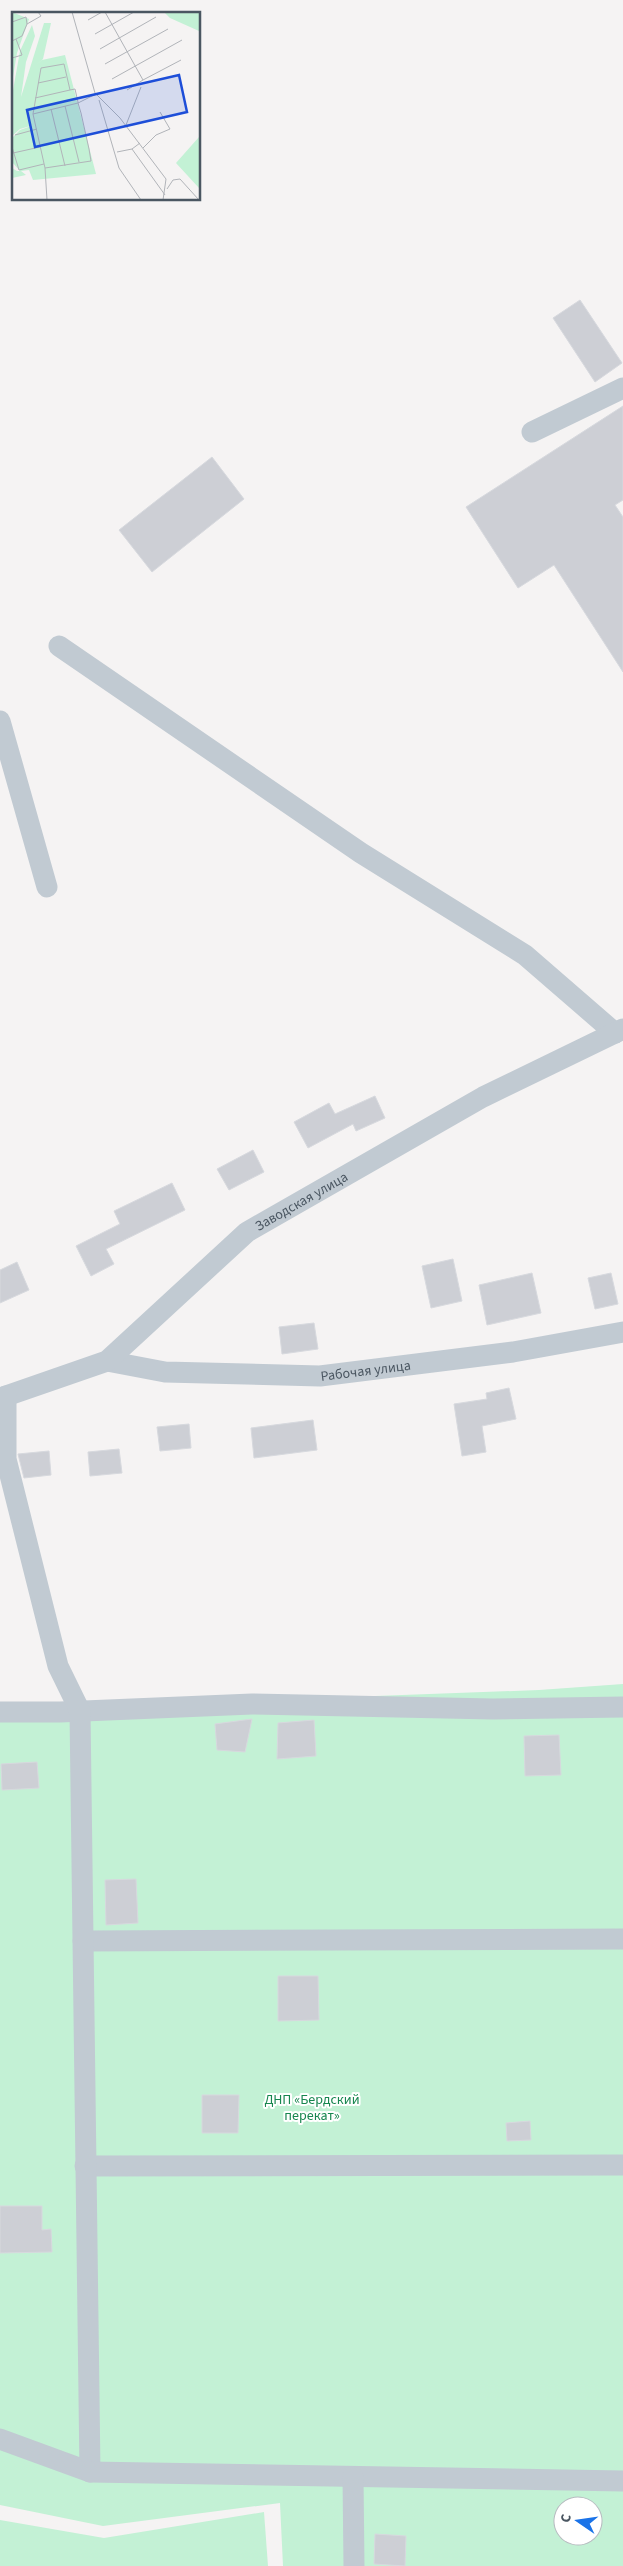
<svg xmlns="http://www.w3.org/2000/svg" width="623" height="2566" font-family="'Source Sans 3',sans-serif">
	<rect width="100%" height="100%" fill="#f5f3f3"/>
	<!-- green -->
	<path fill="#c3f1d5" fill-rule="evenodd" d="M623,1684v882h-340l-3,-63 -177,23 -103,-21v-795l539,-20zM563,2506h30v30h-30z
		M264,2512l4,54h-268v-46l104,18z"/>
	<!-- building -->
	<path fill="#cdcfd5" stroke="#d7d9de" d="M580,300l42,63 -27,19 -42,-64z
		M623,406v94l-8,5 8,12v155l-69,-107 -36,23 -52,-81z
		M212,457l32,42 -92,73 -33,-42z
		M375,1096l10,22 -29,13 -3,-7 -45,24 -14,-26 35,-19 6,11z
		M253,1150l11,22 -35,18 -12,-21z
		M172,1183l13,27 -79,39 8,15 -23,12 -15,-30 44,-22 -6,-13z
		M453,1259l9,42 -31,7 -9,-42z
		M17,1262l12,28 -29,13v-33z
		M532,1273l9,40 -54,12 -8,-40z
		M611,1273l7,31 -23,5 -7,-31z
		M314,1323l4,26 -36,5 -3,-27z
		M509,1388l7,31 -34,7 4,26 -24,4 -8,-52 33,-5 -1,-6z
		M313,1420l4,30 -63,8 -3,-30z
		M189,1424l2,24 -31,3 -3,-24z
		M119,1449l3,24 -32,3 -2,-24z
		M49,1451l2,24 -27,3 -6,-24z
		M252,1719l-7,33 -28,-2 -2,-26z
		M314,1720l2,36 -39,3 1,-36z
		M559,1735l2,40 -36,1 -1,-40z
		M37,1762l2,26 -37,2 -1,-26z
		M136,1879l2,44 -32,2 -1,-45z
		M278,1976h40l1,44 -41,1z
		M202,2095h37l-1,38h-36z
		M530,2121l1,19 -24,1 -1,-18z
		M0,2206h42v24l9,-1 1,23 -52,1z
		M375,2534l31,2 -1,30 -31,-2z"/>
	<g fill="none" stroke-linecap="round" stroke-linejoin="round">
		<!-- minor -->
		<g stroke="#c1cad2" stroke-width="21">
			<path d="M532,432l91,-44"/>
			<path d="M59,646l302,207 164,102 90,78"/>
			<path d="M0,721l47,166"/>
			<path id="s1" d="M107,1361l58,11 155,4 193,-24 110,-20"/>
			<path id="s2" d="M0,1398l107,-37 140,-129 236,-135 140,-68"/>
			<path d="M0,1712h60l192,-8 241,5 130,-2"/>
			<path d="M83,1941l540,-2"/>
			<path d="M85,2166l538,-1"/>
			<path d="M0,2439l90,33 -10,-761 -22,-45 -52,-207v-63"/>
			<path d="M90,2472l533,9"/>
			<path d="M353,2477l1,89"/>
		</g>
	</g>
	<g text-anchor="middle" stroke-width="4" stroke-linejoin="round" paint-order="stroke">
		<!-- street labels -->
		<g font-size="14" fill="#4a5661" stroke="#fff">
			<text dy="5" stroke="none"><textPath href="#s2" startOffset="366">Заводская улица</textPath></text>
			<text dy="5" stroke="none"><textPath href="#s1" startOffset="260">Рабочая улица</textPath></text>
		</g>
		<!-- park labels -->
		<g font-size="14" fill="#17864f" stroke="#fff">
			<text x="312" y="2104">ДНП «Бердский<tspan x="312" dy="16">перекат»</tspan></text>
		</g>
	</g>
	<!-- overview -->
	<g transform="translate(12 12)">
		<rect width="188" height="188" fill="#f5f3f3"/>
		<path d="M0,0l17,7 -12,34 -5,30zM152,0h35v19l-29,-13zM32,11h7l-8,36 -7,6 6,-5 23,-5 31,119 -63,6 -4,-10 -8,1 5,4 -14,3v-10l5,3h3l-8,-9v-24l8,-8 14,-5 -14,4 -8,7v-40l8,-45 12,-26 3,11 -9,26 -5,35zM187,125l1,51h-1l-23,-25z" fill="#c3f1d5"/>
		<path fill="none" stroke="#b1b4b9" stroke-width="1" d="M60,0l23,81 25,25 46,61 -3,21M93,0l38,68 38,-20M76,8l14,-8M0,10l14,-5 1,7 -5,12 -10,5M15,12l14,-8 -3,-4M83,22l39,-22M88,37l56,-32M0,46l10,-3 -6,-16M93,52l63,-35M100,67l70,-39M26,71l28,-6M115,78l16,-10M23,86l35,-8M87,88l20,68 22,32M53,94l14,56M39,97l14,57M21,102l12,54 46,-7 -2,-12 -8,-36 -3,-10v-1l-3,-13 -5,1 -6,-26 -23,4 -8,46 45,-11 18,-9M114,113l15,-38M3,123l22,-6M0,135l7,23 25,-6M131,136l13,-13 14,-6 -10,-17M120,137l33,46M105,140l15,-3 8,-6M1,141l27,-6M33,156l2,32M155,177l6,-9 7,-1 19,21"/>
		<path fill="#1d4ed8" fill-opacity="0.15" stroke="#1d4ed8" stroke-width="2.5" d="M167,63l8,37 -152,35 -8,-37z"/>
		<rect width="188" height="188" fill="none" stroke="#4a5661" stroke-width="2.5"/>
	</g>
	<!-- north arrow -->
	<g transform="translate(578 2521) rotate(283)"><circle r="24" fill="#ffffff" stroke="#b7bbc0"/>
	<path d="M0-4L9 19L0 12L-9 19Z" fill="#1a73e8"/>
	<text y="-8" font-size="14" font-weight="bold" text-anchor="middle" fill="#4a5661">С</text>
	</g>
</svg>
